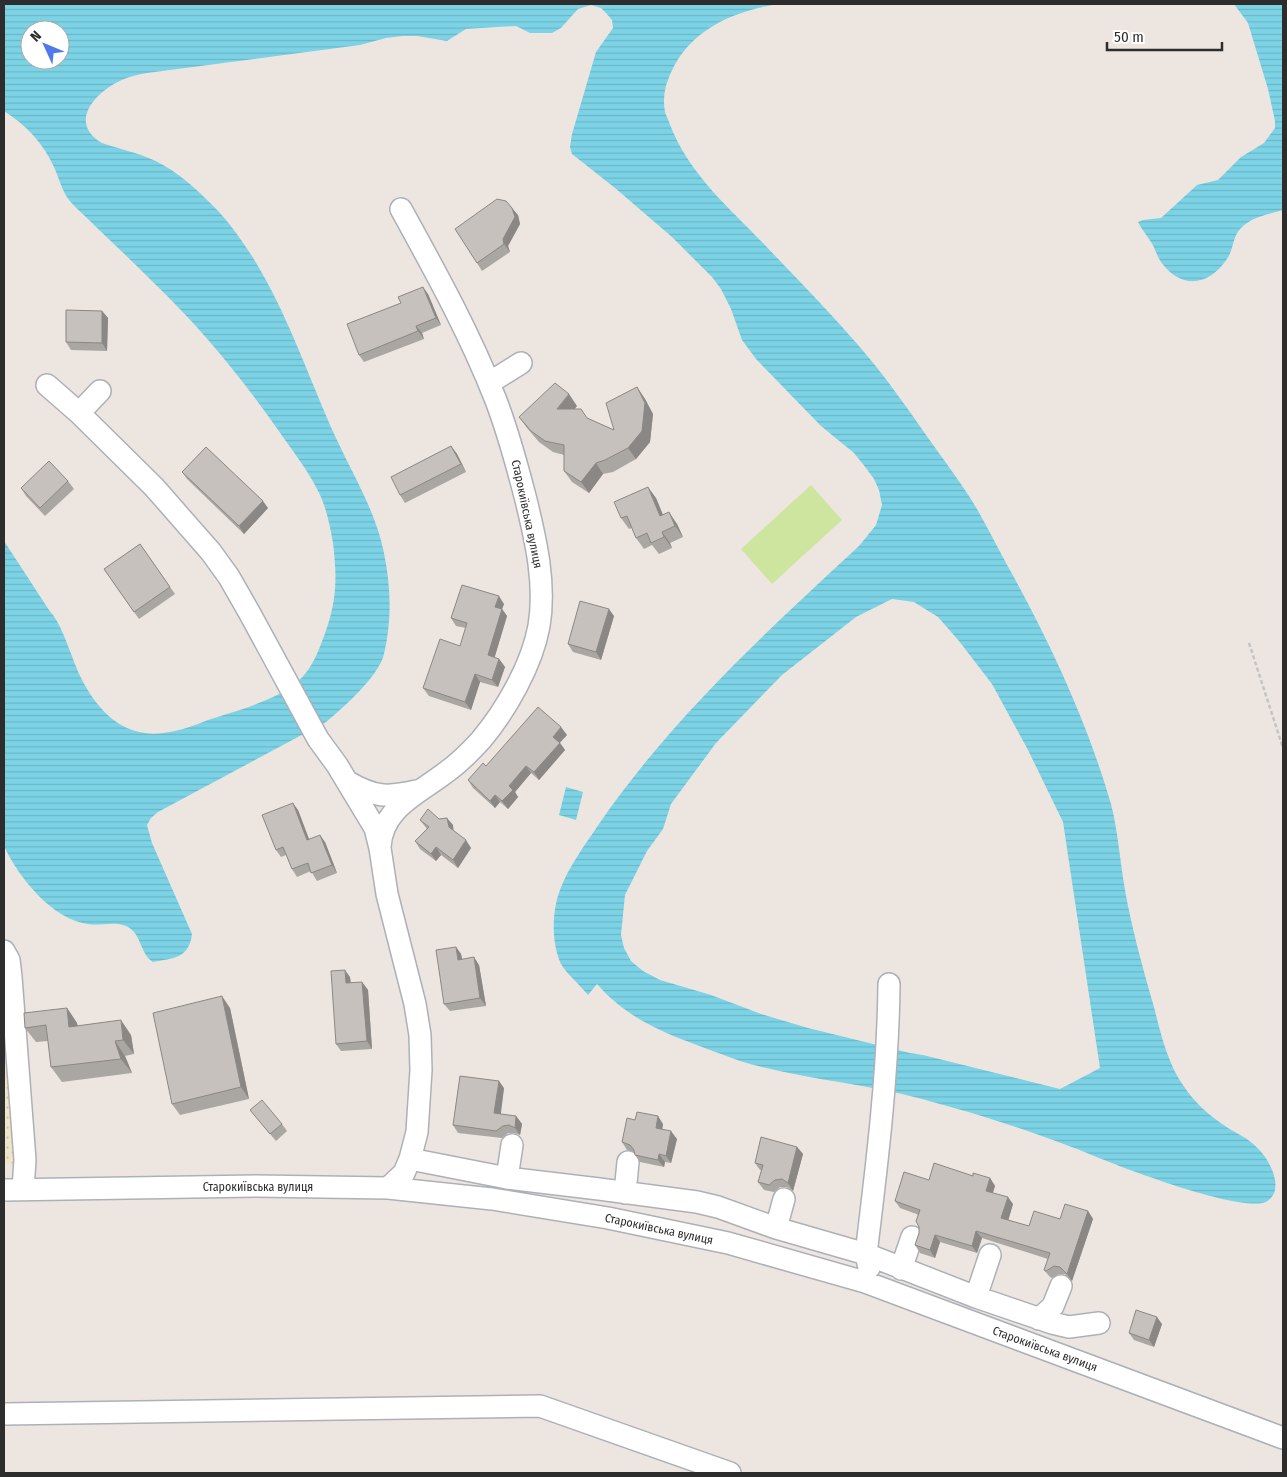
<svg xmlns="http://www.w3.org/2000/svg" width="1287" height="1477" font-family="'Fira Sans Condensed',sans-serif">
	<defs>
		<pattern id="sand-dots" width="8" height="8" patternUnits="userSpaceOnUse" patternTransform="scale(1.25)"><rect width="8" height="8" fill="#efe5c7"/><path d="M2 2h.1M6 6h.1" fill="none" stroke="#cdc5ab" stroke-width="1.8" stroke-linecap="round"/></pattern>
		<pattern id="water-rules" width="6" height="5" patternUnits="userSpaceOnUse" patternTransform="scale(1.25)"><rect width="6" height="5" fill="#7cd3e6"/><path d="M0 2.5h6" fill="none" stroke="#6cb5c6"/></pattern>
	</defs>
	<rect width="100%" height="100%" fill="#ede6e0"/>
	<!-- sand -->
	<path fill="url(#sand-dots)" d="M4,990l14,175 -14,-1z"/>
	<!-- pitch -->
	<path fill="#cde59e" d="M811,485l31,35 -70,64 -31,-35z"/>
	<!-- water -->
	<path fill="url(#water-rules)" fill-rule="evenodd" d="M4,4h775c-48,7 -94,28 -111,76 -4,10 -5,21 -3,32 1,3 7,17 8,20 20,45 56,76 89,110 32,34 66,68 97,104 26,30 49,63 72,96 13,18 26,36 38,54 14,22 25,45 37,67 42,75 81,158 105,241 7,27 9,58 14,86 7,39 18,79 29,117 7,28 14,58 31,81 10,15 25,28 40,38 9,6 19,10 27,17 17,13 35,47 14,59 -27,10 -137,-32 -167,-44 -58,-24 -117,-43 -177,-59 -60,-16 -123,-20 -182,-38 -17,-6 -35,-13 -51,-19 -35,-13 -67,-29 -92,-58l-9,11c-7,-9 -22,-22 -27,-31 -8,-18 -9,-41 -5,-60 6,-29 27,-56 43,-80 72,-105 167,-192 260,-278l17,-21 6,-20 -3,-15 -5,-11 -8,-11 -12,-15 -33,-27 -65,-67 -14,-19 -11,-31 -10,-20 -9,-12 -40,-40 -57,-49 -43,-34 -2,-7 2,-13 24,-82 17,-24 -1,-8 -6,-7 -5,-5 -10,-3 -13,4 -17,19 -9,5h-22l-14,-7 -19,1 -31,2 -19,12 -30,-5h-14l-17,2 -26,7 -213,28c-12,2 -23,5 -33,11 -24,14 -43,41 -12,59 20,7 43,11 61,22 20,11 41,31 57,48 57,65 81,148 116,225 17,37 40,74 48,115 7,34 8,67 0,101 -5,22 -41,54 -58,68l-168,90 -7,6 -4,7 5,18 40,91c-3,25 -19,24 -39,28 -14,-9 -11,-29 -27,-36 -11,-5 -26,0 -38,-2 -35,-4 -70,-47 -84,-78v-305l45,69c12,14 16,29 23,46 9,27 28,60 55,72 28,13 58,1 84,-9 25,-8 61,-18 81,-33 15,-10 23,-26 29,-42 15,-38 17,-60 12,-101 -3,-17 -7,-38 -16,-54 -9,-18 -22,-35 -34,-52 -38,-55 -80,-107 -129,-154 -19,-19 -39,-38 -59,-57 -8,-9 -19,-17 -26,-26 -7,-9 -10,-22 -15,-33 -11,-24 -28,-42 -50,-56zM30,30h30v30h-30zM892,599l22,3 24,15 21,24 33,43 36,66 35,72 37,246 -40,21 -137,-34 -13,-2 -102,-25 -47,-14 -50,-19 -51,-15 -17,-9 -12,-10 -7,-13 -3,-13 4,-40 22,-44 16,-22 8,-25 45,-61 66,-68 74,-58z
		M1234,4h49v206c-14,4 -32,7 -42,18 -9,9 -7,21 -14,31 -18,27 -46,31 -66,3 -4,-6 -6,-14 -10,-20 -4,-7 -10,-13 -13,-20l5,-2 18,-2 36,-33 21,-5 23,-23 23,-14 11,-15v-7l-7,-32 -20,-66z
		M566,787l17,5 -7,28 -17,-5z"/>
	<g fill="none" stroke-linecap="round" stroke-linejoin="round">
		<defs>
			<path id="minor" d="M489,383l32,-20
				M47,385l32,28 75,74 57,65 18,25 20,35 69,127 19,26 38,63 5,20 7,46 28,110 5,31 1,35 -4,62 -7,27 -6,14 -16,15
				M79,413l21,-22
				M348,782c26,15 39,16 68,9
				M380,847c2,-39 38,-53 65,-74 13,-9 25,-21 36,-33 25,-30 51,-75 58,-114 7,-42 -3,-85 -13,-126 -9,-35 -18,-69 -31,-102 -26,-66 -60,-127 -94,-189
				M4,951l5,9 2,17 14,183 -2,29
				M410,1159l97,19 92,11 98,13 21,5 58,21 90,26 110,43 76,26 17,4 30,-4
				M507,1178l5,-33
				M4,1190l252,-4 132,2 104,11 116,19 120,25 137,39 418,156
				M625,1193l3,-31
				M776,1228l8,-29
				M869,1268l-3,-14c11,-90 22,-179 23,-270
				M901,1269l11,-32
				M976,1297l14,-42
				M1039,1319l14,-13 8,-20
				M4,1414l536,-8 190,67"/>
		</defs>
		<!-- minor casing -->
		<use href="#minor" stroke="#adb0b8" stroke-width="24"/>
		<!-- path -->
		<path stroke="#c4c4c4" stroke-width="2.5" stroke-dasharray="4 2.5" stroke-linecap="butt" d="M1249,643l34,105"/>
		<!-- minor -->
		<use href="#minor" stroke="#fff" stroke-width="21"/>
	</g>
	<!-- wall -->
	<path fill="#aaa6a2" d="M518,215l2,9 -12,22 2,6 -28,19 -5,-8z
		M428,294l13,31 -19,8 2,6 -60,23 -5,-7z
		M102,311l6,7 -1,33 -36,-1 -5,-8z
		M637,387l8,12 8,15 -3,28 -14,17 -23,13 -10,2 -14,19 -17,-11 -8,-11v-16l-11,-3 -14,-10 -12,-14 -8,-11 58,-11 -3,3 13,9 27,12z
		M451,446l6,8 9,18 -61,31 -5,-8z
		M182,472l86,36 -24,26 -57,-55z
		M68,481l6,8 -29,27 -19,-20 -5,-8z
		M656,498l7,17 14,9 6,13 -13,6 2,5 -13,6 -7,-9 -8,4 -8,-11 -4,-10 -3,1 -8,-11z
		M140,544l35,50 -36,25 -35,-50z
		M504,604l-2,5 5,7 -13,42 5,1 6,8 -7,20 -18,-5 -9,28 -42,-14 -6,-8 37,-42 6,-18 -10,-2 -5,-8z
		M614,616l-13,44 -28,-8 -5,-8z
		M567,735l-7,8 5,7 -26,30 -8,-7 -16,19 3,5 -10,12 -8,-7 -5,6 -22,-20 -5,-8 18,-14z
		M298,810l11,29 16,3 12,31 -20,8 -6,-10 -14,6 -5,-8 -6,-14 -5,2 -5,-7z
		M439,819l14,6v5l18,18 -13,20 -17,-13 -5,6 -16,-12 -5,-8 12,-12 -7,-9z
		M456,947l5,7 1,5 17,6 7,41 -36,5 -6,-7z
		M350,977l1,6 11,-1 6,8 4,59 -31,2 -5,-7z
		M67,1008l10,15 1,3 53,9 3,19 -9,2 7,17 -70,9 -11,-15 -3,-26 -12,1 -11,-14z
		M230,1008l19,91 -69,16 -8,-11z
		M504,1088l-4,26 16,2 6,8 -2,11 -6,-2h-6l-6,5 -44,-5 -5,-8z
		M250,1110l32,14 5,7 -11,10z
		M635,1120l28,4 -1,6 15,9 -6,24 -6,-1 -1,5 -24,-5 -5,-7v-3l-8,-2 -5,-8z
		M797,1147l6,7 -10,37 -6,-4h-7l-6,5 -10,-2 -6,-8 4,-12h-2l-5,-7z
		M973,1176l17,2 5,8 -2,7 20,11 -5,16 21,6 31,-7 28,-8 5,8 -21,62 -7,-7h-6l-7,4 -2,-1 -6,-7 4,-11 -66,-21 -5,15 -37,-11 -5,16 -15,-5 -5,-8 4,-12v-18l-19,-7 -5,-7 34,-21z
		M1162,1324l-8,23 -20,-7 -5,-7z"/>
	<!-- shaded-wall -->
	<path fill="#8b8784" d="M512,208l6,7 2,9 -12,22 2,6 -6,-8 -1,-5z
		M423,287l5,7 13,31 -5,-7z
		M102,311l6,7 -1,33 -5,-8z
		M416,326l6,7 2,6 -6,-8z
		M637,387l8,12 8,15 -3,28 -14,17 -8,-11z
		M569,394l8,12 -12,15 -8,-12z
		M451,446l6,8 9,18 -5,-8z
		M596,463l7,11 -14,19 -8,-11z
		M648,487l8,11 12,29 -8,-11z
		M263,501l5,7 -24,26 -5,-8z
		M669,512l8,12 6,13 -8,-11z
		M662,532l8,11 2,5 -8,-11z
		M499,596l5,8 -2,5 5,7 -14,47 -5,-8 7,-48z
		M609,609l5,7 -13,44 -5,-8z
		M499,659l6,8 -7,20 -6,-7z
		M475,674l5,8 -9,28 -6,-8z
		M561,727l6,8 -9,9 -5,-7z
		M560,743l5,7 -26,30 -5,-8z
		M526,766l5,7 -16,19 3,5 -10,12 -6,-8 7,-15z
		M495,795l5,7 -5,6 -5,-7z
		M293,803l5,7 14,37 -5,-7z
		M447,818l6,7 1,9 -5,-7z
		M320,835l5,7 12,31 -5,-8z
		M466,840l5,8 -13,20 -5,-8z
		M436,847l5,8 -5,6 -5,-7z
		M456,947l5,7 3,14 -6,-8z
		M474,957l5,8 7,41 -6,-8z
		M345,970l5,7 1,14 -5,-8z
		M362,982l6,8 4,59 -5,-8z
		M222,996l8,12 19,91 -8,-12z
		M67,1008l10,15 2,18 -10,-14z
		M121,1020l10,15 3,19 -11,-14z
		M115,1041l10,15 7,17 -11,-14z
		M499,1081l5,7 -4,33 -6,-8z
		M516,1116l6,8 -2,11 -5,-7z
		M658,1116l5,8 -2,12 -5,-8z
		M671,1131l6,8 -6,24 -5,-7z
		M797,1147l6,7 -10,37 -5,-8z
		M659,1154l6,8 -1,5 -6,-7z
		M990,1178l5,8 -4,12 -5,-7z
		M1008,1197l5,7 -6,21 -6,-7z
		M1088,1211l5,8 -21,62 -5,-7z
		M976,1231l6,7 -5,15 -5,-7z
		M935,1235l5,7 -5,16 -5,-8z
		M1157,1317l5,7 -8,23 -5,-7z"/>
	<!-- building -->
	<path fill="#c6c1bc" stroke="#8b8784" d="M497,199l9,2 6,7 3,9 -12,22 1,5 -27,19 -22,-34z
		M423,287l13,31 -20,8 2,5 -59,24 -12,-31 54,-21 -3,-6z
		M66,310l36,1v32l-36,-1z
		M555,383l14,11 -12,15h24l6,9 27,12 -8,-27 31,-16 8,16 -3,28 -14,17 -23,12 -9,3 -15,19 -17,-11v-26l-19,-4 -14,-10 -12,-14z
		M451,446l10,18 -61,31 -9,-18z
		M206,447l57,54 -24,25 -57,-54z
		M49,461l19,20 -28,27 -19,-20z
		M648,487l12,29 9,-4 6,14 -13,6 2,5 -13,6 -4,-10 -11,5 -9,-22 -6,2 -7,-16z
		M140,544l30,43 -36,25 -30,-43z
		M462,585l37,11 -4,11 7,2 -14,46 11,4 -7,21 -17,-6 -10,28 -42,-14 17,-49 20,7 7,-23 -16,-5z
		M580,601l29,8 -13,43 -28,-8z
		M538,707l23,20 -8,10 7,6 -26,29 -8,-6 -17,20 4,4 -11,11 -7,-6 -5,6 -22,-21 15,-17 3,3z
		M293,803l14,37 13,-5 12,30 -21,8 -3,-10 -16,6 -9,-22 -7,3 -14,-35z
		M428,809l11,10 8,-1 2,9 17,13 -13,20 -17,-13 -5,7 -16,-13 14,-14 -9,-7z
		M456,947l2,13 16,-3 6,41 -36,6 -8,-54z
		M345,970l1,13 16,-1 5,59 -31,3 -5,-73z
		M222,996l19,91 -69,17 -19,-91z
		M67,1008l2,19 52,-7 2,20 -8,1 6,18 -70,8 -5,-42 -21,3 -1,-15z
		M460,1076l39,5 -5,32 22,3 -1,12 -6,-3 -6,1 -7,5 -43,-6z
		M262,1100l20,24 -12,10 -20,-24z
		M637,1112l21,4 -2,12 15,3 -5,25 -7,-2 -1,6 -23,-5 -1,-5 -4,-5 -8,-3 5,-24 8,2z
		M761,1137l36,10 -9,36 -6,-4 -7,1 -6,5 -11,-3 5,-17 -8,-2z
		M934,1163l39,13v-3l17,5 -4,13 22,6 -7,21 28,8 5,-15 26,8 5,-15 23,7 -21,63 -7,-7 -6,-1 -8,5 -2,-1 6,-17 -74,-22 -4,15 -37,-11 -5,15 -15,-5 4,-12v-6l-3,-6 4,-11 -25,-9 9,-29 25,8z
		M1136,1310l21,7 -8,23 -20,-7z"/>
	<g text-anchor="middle" stroke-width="4" stroke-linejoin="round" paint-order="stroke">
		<!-- street labels -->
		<g font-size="12" fill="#2d2d2d" stroke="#fff">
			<text transform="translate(527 514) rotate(78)" y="4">Старокиївська вулиця</text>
			<text x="258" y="1191">Старокиївська вулиця</text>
			<text transform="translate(659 1229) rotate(12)" y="4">Старокиївська вулиця</text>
			<text transform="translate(1045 1349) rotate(20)" y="4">Старокиївська вулиця</text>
		</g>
	</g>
	<!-- border -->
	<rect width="1287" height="1477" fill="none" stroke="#2d2d2d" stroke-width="10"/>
	<!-- north arrow -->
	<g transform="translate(45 45) rotate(314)"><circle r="24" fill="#ffffff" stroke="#ababab"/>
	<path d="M0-4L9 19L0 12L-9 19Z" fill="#4e79ec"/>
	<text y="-8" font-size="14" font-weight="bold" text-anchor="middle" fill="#2d2d2d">N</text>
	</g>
	<!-- scale -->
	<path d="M1107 42v8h115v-8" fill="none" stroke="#2d2d2d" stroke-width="2.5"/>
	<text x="1114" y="42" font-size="15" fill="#2d2d2d" stroke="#ffffff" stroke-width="4" paint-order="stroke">50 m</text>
</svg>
